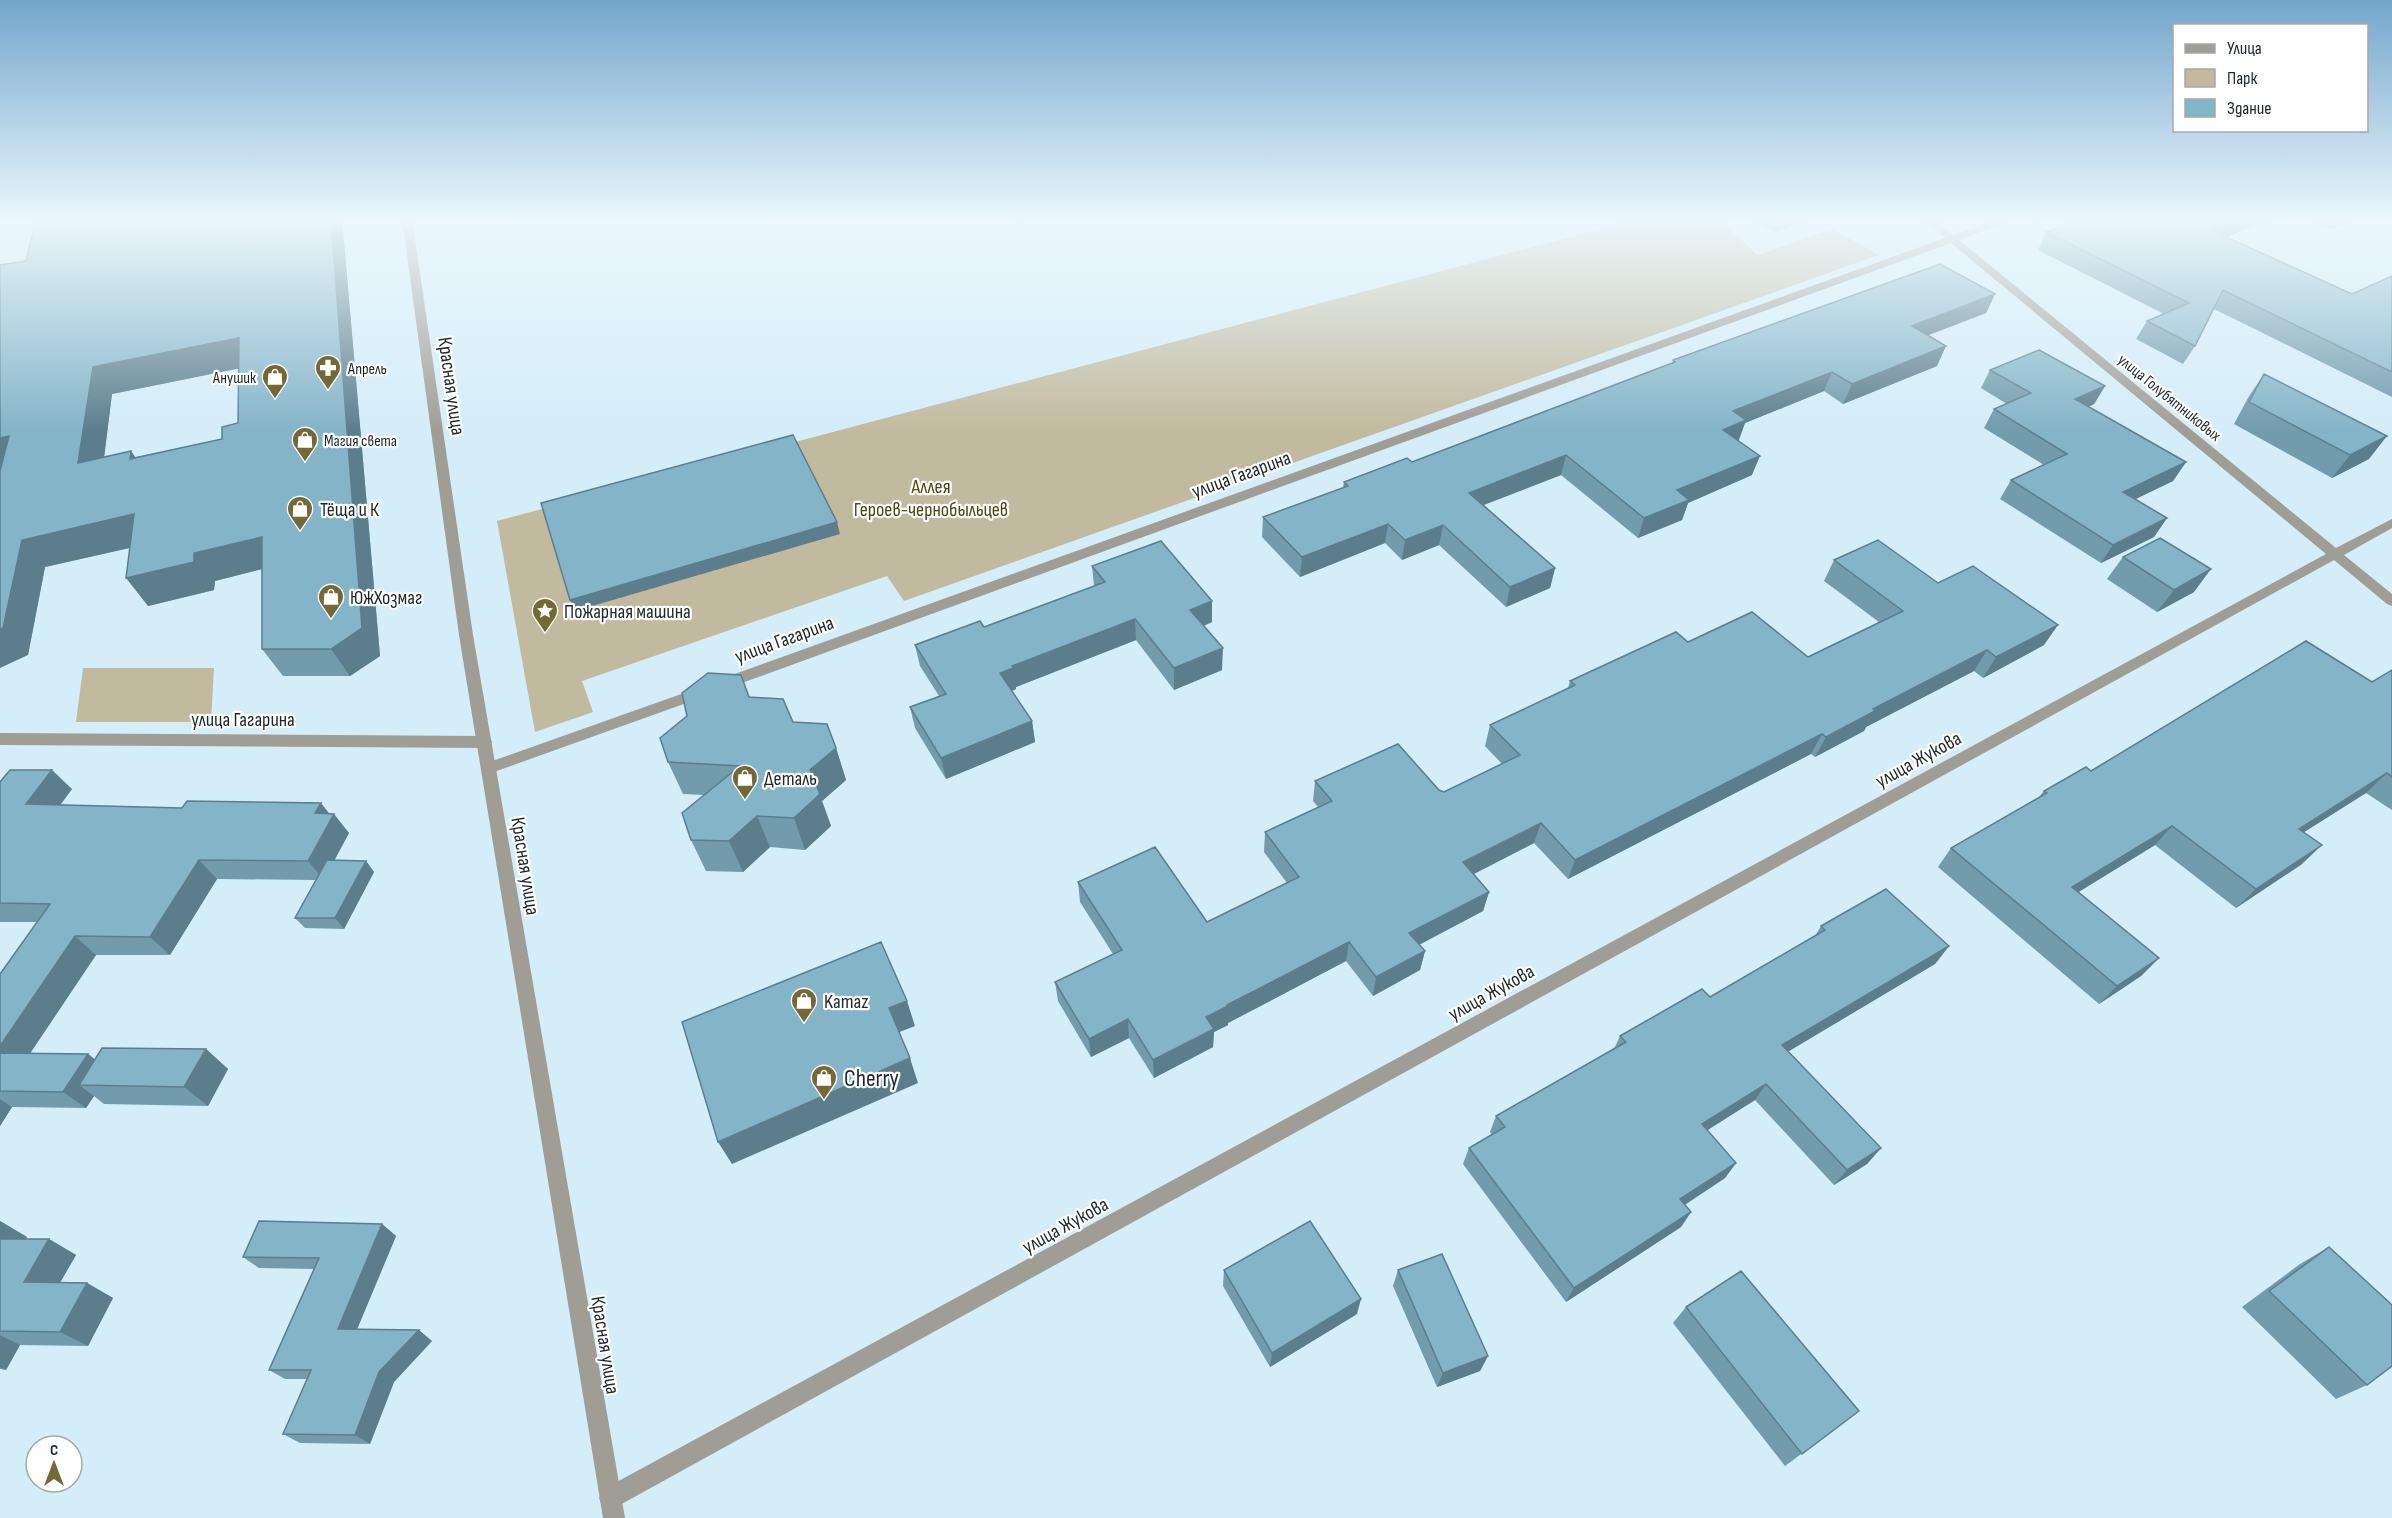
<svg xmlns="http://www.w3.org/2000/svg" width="2392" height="1518" font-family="'Sofia Sans Condensed',sans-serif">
	<rect width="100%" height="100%" fill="#d3edf9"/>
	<!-- green -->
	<path fill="#c1ba9e" d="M1638,219h80l40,36 74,-26 47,26 -975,346 -17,-25 -305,105 11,31 -58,20 -38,-211z
		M83,668h131l-3,54h-135z"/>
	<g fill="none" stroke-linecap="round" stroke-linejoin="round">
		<!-- minor -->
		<path fill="#a09d94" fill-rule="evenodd" d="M1923,219h10l20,16 46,-16h13l-2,2 -51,19 377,308 56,-29v9l-48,27 48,39v12l-5,-2 -53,-44 -1716,946 -8,3 -8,-3 -3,-8 3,-8 1724,-936 -375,-311 -1223,445 -5,1 -7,-5 2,-4 1227,-442z
			M701,687l7,5 -2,4 -212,76h-10l-3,-4 3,-4z
			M0,733l485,3 5,2 2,4 -2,4 -5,2 -485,-3z"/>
		<!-- tertiary -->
		<path fill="#a09d94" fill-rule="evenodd" d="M402,219h10l61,416 152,883h-22l-144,-883z"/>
	</g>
	<!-- wall -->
	<path fill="#729bac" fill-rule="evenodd" d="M36,219h306l38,437 -30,20h-67l-21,-27v-80l-47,12 -1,9 -66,16 -18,-58 -85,19 -17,88 -2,-394zM239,368l-1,55 -16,16 -86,18h-32l8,-63z
		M1750,219h60l-35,13z
		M2084,219h187l-45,18 126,57 40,-18v121l-178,-88 -19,37 -12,18 -47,-25 11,-18 17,-7 -126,-64 8,-18z
		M2307,219h50l-26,10z
		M1995,294l-9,19 -58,22 9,31 -94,38 -19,-13 -79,32 -7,17 14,35 -64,28 -6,17 -44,18 -77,-63 -77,30 71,63 -5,20 -44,19 -67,-62 -37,15 -17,-17 -85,34 -38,-40 1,-20 80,-29 1,-6 68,-20 260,-98 1,-4z
		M1990,370l115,16 -11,18 -6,3 98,55 -13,19 -38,18 32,19 -13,19 -53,26 -101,-64 11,-19 33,-15 -60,-37 10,-19 13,-5 -26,-16z
		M2264,374l105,85 -37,19 -98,-54 15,-28z
		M2123,557l71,35 -37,20 -50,-33z
		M1834,560l104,23 106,62 -61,33 -9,-7 -108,56 -2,4 -49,26 -4,-3 -243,125 -34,-36 -60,31 15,18 -6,19 -64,34 6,6 -5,19 -47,26 -27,-35 -118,62v2l-14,7 -1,15 -59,31 -25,-40 -38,19 -33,-56 -3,-19 58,-28 -33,-52 -2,-20 129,40 80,-39 -23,-31 1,-20 53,-25 -5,-6 2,-20 124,9 5,2 58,-28 -17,-18 5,-21 78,-37 2,-7 118,-39 120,15 71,-35 -55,-41z
		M1092,566l120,35v21l-8,4 18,44 -48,20 -38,-50 -120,47v2l-4,2 20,30 3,21 -89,37 -31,-51 -5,-21 29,-11 -19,-30 -5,-21 69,-18 110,-41z
		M2392,670v140l-26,-17 -62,39 -2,32 -66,44 -81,-63 -77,47 81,66 -18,18 -42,28 -161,-137 13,-19 88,-51 5,-6 47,-20 281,-89z
		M750,697l86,51 10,32 -24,21 9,25 -26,24 -35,-3 -27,25 -37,-1 -15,-31 13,-45 -21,-1 -15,-32z
		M0,782l72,7 -12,16 270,9 19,19 -15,27 32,1 8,11 -30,57 -39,-1 -10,-10 21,-38 -99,-1 -47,76h-74l-66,98 58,1 6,5 112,-10 22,20 -20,37 -104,-2 -10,-8 -8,12 -74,-1 -12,19v-152l37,-52h-37z
		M1821,926l128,20 -14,18 -147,87 93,97 -14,16 -33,21 -79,-85 -48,30 29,33 -11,15 -40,27 6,7 -10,15 -115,75 -103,-138 6,-16 23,-14 -2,-2 6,-16 118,-67 6,-13 90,-39 105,-61z
		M0,1221l27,16 -2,2h24l27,16 -16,27 27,1 26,15 -25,48 -68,-1 -14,25 -6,-1z
		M382,1224l14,12 -39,93 75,12 -38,41 -24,62 -70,-1 -17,-9 24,-55h-22l-16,-9 45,-101 -55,-1 -16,-11z
		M2329,1247l38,138 -31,14 -94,-92 58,-43z
		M1224,1270l133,44 -87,53 -47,-81z
		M1398,1270l90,86 -8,15 -43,16 -44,-101z
		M1686,1307l173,104 -74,55 -112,-143z"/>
	<!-- shaded-wall -->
	<path fill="#5c7e8c" d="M331,219h11l38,437 -30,20 -19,-27z
		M1779,219h31l-35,13z
		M2240,219h31l-70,28 10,-17z
		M2339,219h18l-26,10z
		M1995,294l-9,19 -83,32 9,-19z
		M239,338l17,27 -144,29 -12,96 -22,-27 15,-96z
		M1946,346l-9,20 -94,38 9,-20z
		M1832,372l-8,19 -79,32 -6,17 -23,9 7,-19 10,-19z
		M2105,386l-11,18 -29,14 10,-19z
		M9,436l-9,34v-32z
		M2387,436l-18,23 -37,19 18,-23z
		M131,451l20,28 -21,-20z
		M1566,455l-5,20 -96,37 4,-19z
		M1760,456l-8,19 -64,28 -6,17 -44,18 6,-20 33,-28z
		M2186,462l-13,19 -62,30 12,-19z
		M134,514l21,28 -110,25 -17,88 -28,13v-39l22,-89z
		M2167,518l-13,19 -53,26 12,-18z
		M837,522l3,12 -265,77 -5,-11z
		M1388,524l-3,19 -85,34 2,-20z
		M1443,525l-4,20 -37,15 3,-20z
		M262,537l19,27 -66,17 -1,9 -66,16 -22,-28 68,-25z
		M1555,568l-5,20 -44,19 4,-20z
		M2211,569l-17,23 -37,20 17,-22z
		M1212,601v21l-22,9v-21z
		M1135,619l1,21 -120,47v2l-13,5 -3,-21 12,-7z
		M2058,625l-14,20 -61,33 13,-21z
		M1223,648l-1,22 -48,20v-22z
		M1987,650l-13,21 -108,56 -2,4 -49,26 11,-20 47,-28z
		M1032,721l3,21 -89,37 -5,-21z
		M1822,734l-11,20 -243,125 7,-19z
		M836,748l10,32 -24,21 9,25 -26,24 -11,-32 16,-48z
		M52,770l20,19 -25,34 -21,-19z
		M2387,773l-21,20 -87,55 20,-19z
		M321,803l11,14 2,-3 15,19 -25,47 -16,-19 7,-48z
		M757,816l13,31 -27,25 -14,-31z
		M1541,823l-7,20 -76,39 5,-20z
		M2172,826l-17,19 -99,61 16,-19z
		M2322,845l-20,19 -66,44 20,-19z
		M199,860l18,19 -47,76 -20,-18z
		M366,861l8,11 -30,57 -9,-11z
		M1489,892l-6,19 -78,41 4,-19z
		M75,936l21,19 -77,115 -19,-14v-10z
		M1349,942l-3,19 -118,62v2l-14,7 -1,15 -59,31 -1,-18 53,-43 21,-12z
		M1949,946l-14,18 -164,98 11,-17z
		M1425,951l-5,19 -47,26 3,-19z
		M2159,958l-18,18 -42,28 18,-18z
		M907,1001l8,25 -18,7 -8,-25z
		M1128,1019l1,19 -38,19 -2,-18z
		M206,1049l22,20 -20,37 -24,-19z
		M88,1054l22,17 -31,14 15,11 -8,12 -23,-16z
		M910,1058l8,25 -186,81 -14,-22z
		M1766,1084l-11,16 -63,40 10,-16z
		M0,1099l12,8 -12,19z
		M1881,1148l-14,16 -33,21 13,-15z
		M1736,1163l-11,15 -55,36 10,-15z
		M1691,1212l-10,15 -115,75 8,-14z
		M0,1221l27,16 -11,17 -16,-9z
		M382,1224l14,12 -43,103 -15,-10z
		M49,1239l27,16 -24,42 -28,-15z
		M87,1283l26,15 -25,48 -28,-14z
		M1361,1299l-4,15 -87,53 2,-14z
		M419,1330l13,11 -38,41 -24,62 -15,-9 24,-63z
		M0,1335l20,10 -14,25 -6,-3z
		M1488,1356l-8,15 -43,16 6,-14z"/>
	<!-- building -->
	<path fill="#84b4c8" stroke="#5c7e8c" stroke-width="1.5" fill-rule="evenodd" d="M36,219h295l31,409 -31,21h-69v-112l-68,16v9l-68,16 8,-64 -112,26 -19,88 -3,1v-158l9,-35 -9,2v-173l26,-4zM239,338l-1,85 -16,4v12l-92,20 1,-8 -53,12 15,-96z
		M2084,219h156l-29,11 141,64 40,-18v96l-169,-82 -28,56 -48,-25 42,-18 -143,-71z
		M1940,264l55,30 -83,32 34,20 -94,38 -20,-12 -99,39 13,9 -23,10 37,26 -83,34 12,10 -45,18 -78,-63 -97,38 86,75 -45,19 -67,-62 -38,15 -17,-16 -86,33 -39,-40 85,-31 -4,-4 63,-24 5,4 263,-100 -2,-2z
		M2039,350l66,36 -30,13 111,63 -63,30 44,26 -54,27 -102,-65 56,-26 -73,-45 37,-16 -41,-23z
		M2264,374l123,62 -37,19 -101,-53z
		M793,435l44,87 -267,78 -29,-97z
		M2160,538l51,31 -37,21 -51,-33z
		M1878,540l60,43 35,-17 85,59 -62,32 -9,-7 -114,59 2,2 -49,26 -4,-3 -247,126 -34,-37 -78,39 26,30 -80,41 16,18 -49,26 -27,-35 -122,63 1,1 -22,11 8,12 -61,31 -25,-41 -39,20 -34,-57 67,-32 -44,-68 77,-35 52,75 92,-45 -34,-45 67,-31 -17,-20 83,-37 41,46 5,2 76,-37 -30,-30 85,-40 -5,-4 106,-49 12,10 64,-30 56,45 95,-46 -69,-51z
		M1161,541l51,60 -22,9 33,38 -49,20 -39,-49 -123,47 1,2 -13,5 32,48 -91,37 -31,-51 36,-13 -31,-49 65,-24 4,6 121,-45 -13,-16z
		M2306,641l66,41 20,-12v107l-5,-4 -88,56 23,16 -66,44 -84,-63 -100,61 87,71 -42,28 -166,-138 96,-55 -3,-2 42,-24 5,4z
		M708,673l33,2 8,22 34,2 10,23 34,2 9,24 -26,22 10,24 -26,24 -37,-2 -28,25 -38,-1 -9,-27 58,-47 -72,-4 -8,-24 27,-22 -5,-23z
		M10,770h42l-26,34 156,4 5,-7 134,2 -6,10 19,1 -26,47 -109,-1 -49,77 -75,-1 -75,110v-72l50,-70 -50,-1v-121z
		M327,860l39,1 -31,57h-40z
		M1886,889l63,57 -167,99 99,103 -34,22 -81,-86 -64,40 34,39 -56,36 11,13 -117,76 -105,-140 36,-21 -9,-11 130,-74 -6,-6 82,-47 8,8 115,-67 -4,-4z
		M881,942l26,59 -18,7 21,50 -192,84 -36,-120z
		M102,1048l104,1 -22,38 -105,-2z
		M0,1053l88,1 -25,38 -63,-1z
		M259,1221l123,3 -44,105 81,1 -40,42 -24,63 -72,-1 28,-64h-42l50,-112 -76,-1z
		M1310,1221l51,78 -89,54 -48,-83z
		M0,1239h49l-25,43 63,1 -27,49 -60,-1z
		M2329,1247l63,58v61l-25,19 -98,-94z
		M1442,1254l46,102 -45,17 -45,-103z
		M1741,1271l118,140 -57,43 -116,-147z"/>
	<!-- sky -->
	<linearGradient id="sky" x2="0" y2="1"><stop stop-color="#73a6cd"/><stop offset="0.51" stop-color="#ebf7fc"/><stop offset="1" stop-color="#ebf7fc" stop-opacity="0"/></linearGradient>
	<rect width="2392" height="431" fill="url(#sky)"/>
	<!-- icons -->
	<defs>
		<symbol id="pharmacy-pin" viewBox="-11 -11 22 30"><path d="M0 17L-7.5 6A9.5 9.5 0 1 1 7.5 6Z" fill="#746835" stroke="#fff"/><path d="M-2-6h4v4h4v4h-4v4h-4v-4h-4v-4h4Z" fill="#fff"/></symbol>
		<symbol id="shop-pin" viewBox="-11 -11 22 30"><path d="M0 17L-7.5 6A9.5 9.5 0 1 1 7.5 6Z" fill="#746835" stroke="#fff"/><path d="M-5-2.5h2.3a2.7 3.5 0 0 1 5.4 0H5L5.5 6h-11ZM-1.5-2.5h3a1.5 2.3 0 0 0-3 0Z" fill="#fff"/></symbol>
		<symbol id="sight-pin" viewBox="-11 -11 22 30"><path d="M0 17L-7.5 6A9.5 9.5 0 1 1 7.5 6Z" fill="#746835" stroke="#fff"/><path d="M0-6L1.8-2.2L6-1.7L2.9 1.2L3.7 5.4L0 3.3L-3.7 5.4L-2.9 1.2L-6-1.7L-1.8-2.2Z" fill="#fff"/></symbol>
	</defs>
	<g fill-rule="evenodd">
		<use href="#pharmacy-pin" x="313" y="353" width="30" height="40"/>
		<use href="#shop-pin" x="260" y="362" width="30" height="40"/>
		<use href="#shop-pin" x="290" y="425" width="30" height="40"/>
		<use href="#shop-pin" x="285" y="494" width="30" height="40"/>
		<use href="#shop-pin" x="316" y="582" width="30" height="40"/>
		<use href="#sight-pin" x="530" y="596" width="30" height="40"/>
		<use href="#shop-pin" x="730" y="763" width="30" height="40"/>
		<use href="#shop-pin" x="789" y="986" width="30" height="40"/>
		<use href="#shop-pin" x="809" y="1063" width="30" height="40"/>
	</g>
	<g text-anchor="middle" stroke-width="4.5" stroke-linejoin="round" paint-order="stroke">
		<!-- far-poi labels -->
		<g font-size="16" fill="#1d272b" stroke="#fff" text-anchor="start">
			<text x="348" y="374">Апрель</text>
			<text x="256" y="383" text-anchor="end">Анушик</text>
			<text x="324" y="446">Магия света</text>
		</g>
		<!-- far-street labels -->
		<g font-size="16" fill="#1d272b" stroke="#fff">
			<text transform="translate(2170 397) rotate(39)" y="6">улица Голубятниковых</text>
		</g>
		<!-- street labels -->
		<g font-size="20" fill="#1d272b" stroke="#fff">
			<text transform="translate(452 386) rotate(82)" y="7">Красная улица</text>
			<text transform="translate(1241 474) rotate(-20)" y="7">улица Гагарина</text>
			<text transform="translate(784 639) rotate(-20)" y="7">улица Гагарина</text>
			<text x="243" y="726">улица Гагарина</text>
			<text transform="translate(1918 759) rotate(-29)" y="7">улица Жукова</text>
			<text transform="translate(526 866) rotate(81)" y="7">Красная улица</text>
			<text transform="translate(1491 992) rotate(-29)" y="7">улица Жукова</text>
			<text transform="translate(1065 1225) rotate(-29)" y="7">улица Жукова</text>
			<text transform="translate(606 1345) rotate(81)" y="7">Красная улица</text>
		</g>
		<!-- park labels -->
		<g font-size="20" fill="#514511" stroke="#fff">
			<text x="931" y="493">Аллея<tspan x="931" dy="23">Героев-чернобыльцев</tspan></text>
		</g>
		<!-- poi labels -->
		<g font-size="20" fill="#1d272b" stroke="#fff" text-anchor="start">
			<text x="320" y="516">Тёща и К</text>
			<text x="350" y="604">ЮжХозмаг</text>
			<text x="564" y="618">Пожарная машина</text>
			<text x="764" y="785">Деталь</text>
			<text x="824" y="1008">Kamaz</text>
		</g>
		<!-- near-poi labels -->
		<g font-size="24" fill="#1d272b" stroke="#fff" text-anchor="start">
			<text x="844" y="1086">Cherry</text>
		</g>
	</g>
	<!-- legend -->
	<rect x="2173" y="24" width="195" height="108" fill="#ffffff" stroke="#a5a9aa" stroke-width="1.5"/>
	<rect x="2185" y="44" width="30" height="9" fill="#a09d94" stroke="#a5a9aa" stroke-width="1.5"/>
	<text x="2227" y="54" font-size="18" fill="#1d272b">Улица</text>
	<rect x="2185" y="69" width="30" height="18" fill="#c1ba9e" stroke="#a5a9aa" stroke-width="1.5"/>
	<text x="2227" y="84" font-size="18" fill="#1d272b">Парк</text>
	<rect x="2185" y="99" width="30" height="18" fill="#84b4c8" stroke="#a5a9aa" stroke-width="1.5"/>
	<text x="2227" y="114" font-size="18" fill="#1d272b">Здание</text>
	<!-- north arrow -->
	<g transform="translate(54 1464)"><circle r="28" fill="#ffffff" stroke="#a5a9aa" stroke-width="1.5"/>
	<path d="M0-4.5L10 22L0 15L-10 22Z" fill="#746835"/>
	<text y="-9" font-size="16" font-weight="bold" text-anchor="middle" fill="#1d272b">С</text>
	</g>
</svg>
